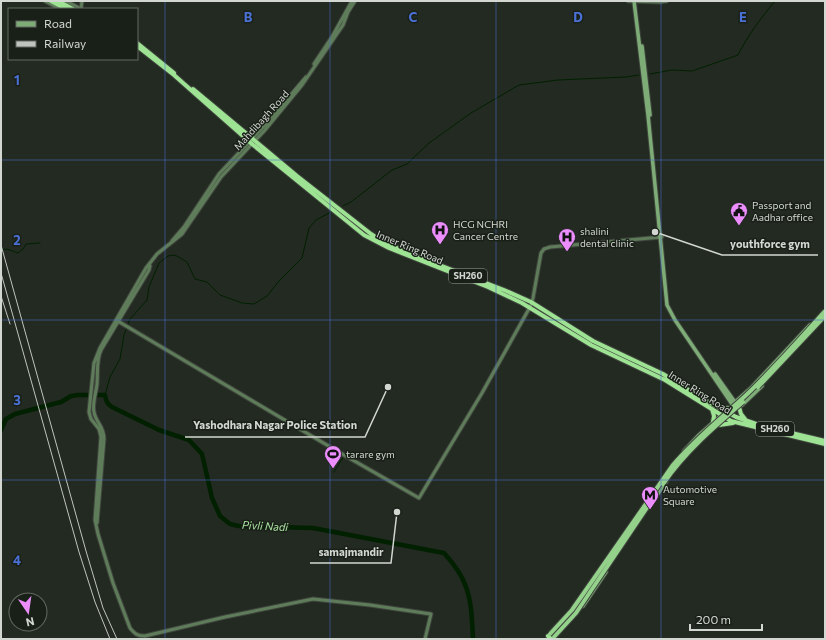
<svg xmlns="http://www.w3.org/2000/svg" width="826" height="640" font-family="Commissioner,sans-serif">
	<rect width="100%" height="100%" fill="#232a21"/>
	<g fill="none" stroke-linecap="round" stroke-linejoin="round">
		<!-- stream -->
		<path stroke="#002000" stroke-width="1" d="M650,74l22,-4 20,1 46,-16c10,-20 23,-37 37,-54
			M343,206l8,-4 41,-32 15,-6 22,-21 42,-30 48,-28 39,-5 68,-3 13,-2
			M1,250l6,-1 11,4 5,-4 3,-5 14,-1
			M105,395l5,-18 10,-18 4,-24 6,-16 17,-19 2,-13 10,-24 9,-7 7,-1 12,7 8,17 12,3 13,13 22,8 12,1 13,-8 12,-15 23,-23 7,-30 7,-8 15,-8
			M334,472l10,-16"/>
		<!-- river -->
		<path stroke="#002000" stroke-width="4.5" d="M1,430l5,-11 9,-5 46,-12 10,-6 7,-1h27c1,6 2,9 7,12l47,23 30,10 13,14 10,44 8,18 10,8 9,2 74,2 131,25c9,10 18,21 22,34 6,16 6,35 7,52"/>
		<defs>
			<path id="tertiary" d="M45,1l15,8
				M66,1l15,8
				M355,1l-7,11 -5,13 -41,60 -37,45 -44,47 -39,57 -25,20 -11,14 -46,80 -6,15 -5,49 2,7 8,10 2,8 -6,83 3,14 15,49 17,45c5,6 7,8 15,8l80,-19 88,-18 57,6 61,9 -6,25
				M628,1l32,1 7,-1
				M81,9l1,-8
				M314,64l18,-27 20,-36
				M172,241l12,-14 35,-53 48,-51 39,-46
				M116,320l221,131 82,47 63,-105 48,-86 3,-9 8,-45 3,-4 6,-2 112,-10
				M97,523l7,-84c0,-13 -8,-16 -10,-27 -2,-8 2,-19 3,-28 1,-12 -1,-23 4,-34l48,-80 1,-4"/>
			<path id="secondary" d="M634,1l14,114 19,190 8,15 59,87
				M642,46l8,69
				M715,374l22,31
				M733,404l19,-17 58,-62
				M742,405l20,-19
				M684,451l15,-16 28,-25
				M648,508l18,-26
				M583,606l23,-34"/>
			<path id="trunk" d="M51,1l15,8
				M58,1l15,8
				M137,43l37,30
				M137,46l37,29 78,69 112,91 25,13 99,39 34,16 69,42 74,35 66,41 94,23
				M193,89l104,87 74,58 13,9 26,10
				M416,256l88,34 27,12 62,39 70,33 38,24 35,19 26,9 63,15
				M739,407l2,7 4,5
				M721,408h7
				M712,409l2,7 -1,6
				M719,425l14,-2
				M548,636l3,3"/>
		</defs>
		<!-- tertiary casing -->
		<use href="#tertiary" stroke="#3f463d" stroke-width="5"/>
		<!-- secondary casing -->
		<use href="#secondary" stroke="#3f463d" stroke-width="5.5"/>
		<!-- trunk casing -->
		<use href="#trunk" stroke="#3f463d" stroke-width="6"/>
		<!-- tertiary -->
		<use href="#tertiary" stroke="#5f7c5a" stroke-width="3"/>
		<!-- secondary -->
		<use href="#secondary" stroke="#7dac76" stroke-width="3.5"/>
		<!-- trunk -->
		<use href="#trunk" stroke="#9ee294" stroke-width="4"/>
		<!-- rail -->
		<path stroke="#c0c4bf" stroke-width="1" d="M1,245l85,306 17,57 14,31
			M1,273l78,279 16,50 15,37
			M1,296l9,28
			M641,513l30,-44 23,-26 58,-52 73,-78"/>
		<defs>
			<path id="primary-bridge" d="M758,387l67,-71
				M663,484c22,-32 51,-57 80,-82
				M550,634l22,-24 101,-145c21,-25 46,-45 70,-67 29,-27 55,-57 82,-87
				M554,637l22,-24 72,-107"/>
		</defs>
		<!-- primary-bridge casing -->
		<use href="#primary-bridge" stroke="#3f463d" stroke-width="6" stroke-linecap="butt"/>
		<!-- primary-bridge -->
		<use href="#primary-bridge" stroke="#94d18b" stroke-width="4"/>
	</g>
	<!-- grid -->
	<path fill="none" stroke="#4a70d6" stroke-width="1" stroke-opacity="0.55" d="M165,1v638M330,1v638M496,1v638M661,1v638M1,160h824M1,320h824M1,480h824"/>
	<!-- icons -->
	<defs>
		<symbol id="civic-pin" viewBox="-11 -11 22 30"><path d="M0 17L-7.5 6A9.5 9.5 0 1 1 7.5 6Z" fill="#eb8dfc" stroke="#192018"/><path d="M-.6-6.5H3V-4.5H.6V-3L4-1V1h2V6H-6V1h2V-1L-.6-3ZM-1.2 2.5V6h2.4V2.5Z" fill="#111"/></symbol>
		<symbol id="hospital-pin" viewBox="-11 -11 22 30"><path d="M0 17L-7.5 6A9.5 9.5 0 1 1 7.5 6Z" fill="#eb8dfc" stroke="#192018"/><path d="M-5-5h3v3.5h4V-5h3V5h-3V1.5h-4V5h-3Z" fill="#111"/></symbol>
		<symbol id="stadium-pin" viewBox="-11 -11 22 30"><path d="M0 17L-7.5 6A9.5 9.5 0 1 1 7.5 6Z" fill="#eb8dfc" stroke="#192018"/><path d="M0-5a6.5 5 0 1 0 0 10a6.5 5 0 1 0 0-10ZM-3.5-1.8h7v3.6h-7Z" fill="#111"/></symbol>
		<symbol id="metro-pin" viewBox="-11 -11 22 30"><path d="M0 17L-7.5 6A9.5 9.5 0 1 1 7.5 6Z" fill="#eb8dfc" stroke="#192018"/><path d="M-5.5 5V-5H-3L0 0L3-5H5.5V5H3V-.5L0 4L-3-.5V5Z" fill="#111"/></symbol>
	</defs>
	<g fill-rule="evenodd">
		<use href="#civic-pin" x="729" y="201" width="20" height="27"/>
		<use href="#hospital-pin" x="430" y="220" width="20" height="27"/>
		<use href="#hospital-pin" x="557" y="227" width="20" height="27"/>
		<use href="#stadium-pin" x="323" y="444" width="20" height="27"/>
		<use href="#metro-pin" x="640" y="485" width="20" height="27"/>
	</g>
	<g text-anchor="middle" stroke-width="3" stroke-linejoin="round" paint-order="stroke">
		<!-- shield labels -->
		<g fill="#192018" stroke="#9ba09a" stroke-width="1">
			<rect x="449" y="269" width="38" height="14" rx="3"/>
			<rect x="756" y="422" width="38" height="14" rx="3"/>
		</g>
		<g font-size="9" font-weight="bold" fill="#d3d7d2">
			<text x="468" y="279">SH260</text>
			<text x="775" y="432">SH260</text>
		</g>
		<!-- street labels -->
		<g font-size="10" fill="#d3d7d2" stroke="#192018">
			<text transform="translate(261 120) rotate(-48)" y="4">Mahdibagh Road</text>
			<text transform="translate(410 247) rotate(23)" y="4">Inner Ring Road</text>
			<text transform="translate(700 392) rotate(32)" y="4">Inner Ring Road</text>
		</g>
		<!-- poi labels -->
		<g font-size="10" fill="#d3d7d2" stroke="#192018" text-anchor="start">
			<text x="752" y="209">Passport and<tspan x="752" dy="12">Aadhar office</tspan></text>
			<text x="453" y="228">HCG NCHRI<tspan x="453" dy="12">Cancer Centre</tspan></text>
			<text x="580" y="235">shalini<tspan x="580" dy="12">dental clinic</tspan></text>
			<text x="346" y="458">tarare gym</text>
			<text x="663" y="493">Automotive<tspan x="663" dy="12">Square</tspan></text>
		</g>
		<!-- water labels -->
		<g font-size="11" font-style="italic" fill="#abe3a2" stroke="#192018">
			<text transform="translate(265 526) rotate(3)" y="4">Pivli Nadi</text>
		</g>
	</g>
	<g font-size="13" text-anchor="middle" font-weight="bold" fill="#4a70d6" stroke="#192018" stroke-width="3" stroke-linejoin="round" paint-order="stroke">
		<text x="248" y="22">B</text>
		<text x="413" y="22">C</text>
		<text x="578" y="22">D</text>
		<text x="743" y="22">E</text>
		<text x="17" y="85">1</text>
		<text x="17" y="245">2</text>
		<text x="17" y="405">3</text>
		<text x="17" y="565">4</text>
	</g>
	<!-- callouts -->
	<path fill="none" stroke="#d3d7d2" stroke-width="1.5" d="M655 232L722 255H818M388 387L365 437H185M397 512L391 563H310"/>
	<g fill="#d3d7d2" stroke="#192018" stroke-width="1.5">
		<circle cx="655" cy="232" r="4"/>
		<circle cx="388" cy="387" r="4"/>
		<circle cx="397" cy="512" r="4"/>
	</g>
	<g font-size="11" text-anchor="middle" font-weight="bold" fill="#d3d7d2" stroke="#192018" stroke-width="3" stroke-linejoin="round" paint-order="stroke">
		<text x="770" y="248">youthforce gym</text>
		<text x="275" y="429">Yashodhara Nagar Police Station</text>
		<text x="351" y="556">samajmandir</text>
	</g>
	<!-- border -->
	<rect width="826" height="640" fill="none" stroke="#d3d7d2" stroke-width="4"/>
	<!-- legend -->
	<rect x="8" y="8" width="130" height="52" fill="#192018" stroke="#636962"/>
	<rect x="16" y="21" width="20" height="6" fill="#7dac76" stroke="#636962"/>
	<text x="44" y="28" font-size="12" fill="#d3d7d2">Road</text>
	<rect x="16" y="41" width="20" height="6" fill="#c0c4bf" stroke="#636962"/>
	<text x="44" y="48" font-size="12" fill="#d3d7d2">Railway</text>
	<!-- north arrow -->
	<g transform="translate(28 612) rotate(167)"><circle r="19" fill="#192018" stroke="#636962"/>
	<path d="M0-3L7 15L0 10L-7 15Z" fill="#eb8dfc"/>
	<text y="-6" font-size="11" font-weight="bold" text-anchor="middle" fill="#d3d7d2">N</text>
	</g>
	<!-- scale -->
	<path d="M690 624v6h72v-6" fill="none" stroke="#d3d7d2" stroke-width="2"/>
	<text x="696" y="624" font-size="12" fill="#d3d7d2" stroke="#192018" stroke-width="3" paint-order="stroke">200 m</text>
</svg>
